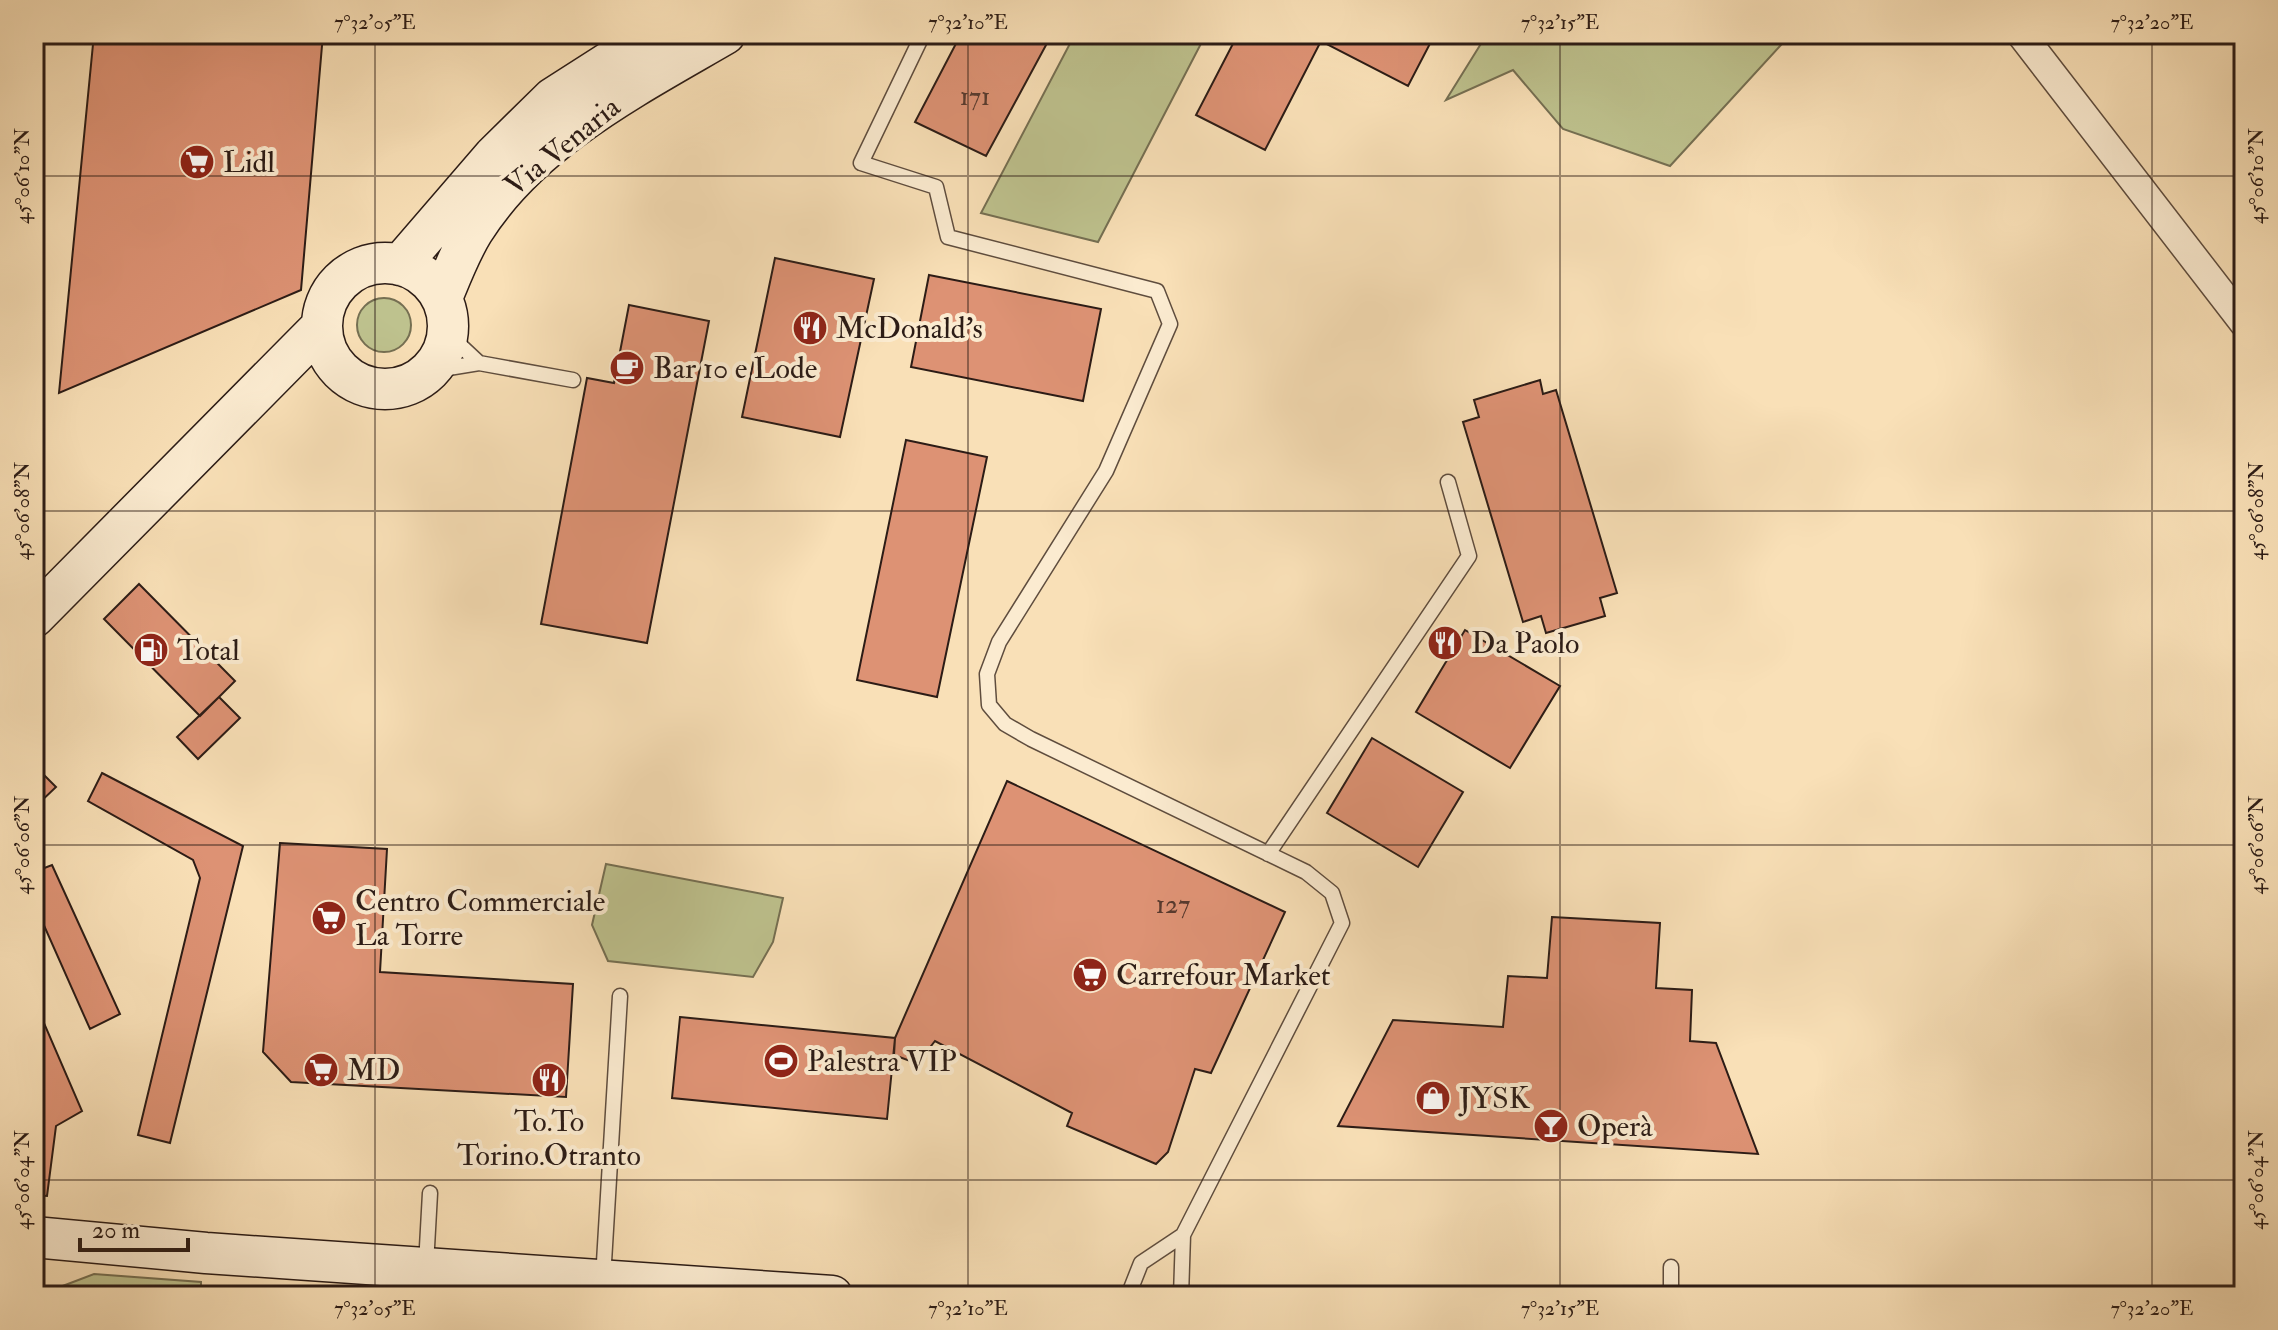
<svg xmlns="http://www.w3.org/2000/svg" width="2278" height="1330" font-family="'IM FELL Double Pica',serif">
	<rect width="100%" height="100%" fill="#f9e0b7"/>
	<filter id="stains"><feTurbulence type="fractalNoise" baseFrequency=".0025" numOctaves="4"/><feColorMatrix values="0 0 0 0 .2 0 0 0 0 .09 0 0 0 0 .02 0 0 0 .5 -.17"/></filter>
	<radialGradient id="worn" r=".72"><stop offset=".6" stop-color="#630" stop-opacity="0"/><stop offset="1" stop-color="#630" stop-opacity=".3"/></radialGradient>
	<!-- green -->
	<path fill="#bec28e" stroke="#756f52" stroke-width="2" d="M1075,34h131l-108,208 -117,-29z
		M1487,34h304l-121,132 -107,-37 -50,-59 -67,30z
		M357 325a27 27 0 1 1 54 0a27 27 0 1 1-54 0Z
		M606,864l177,34 -10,44 -20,35 -145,-16 -16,-36z
		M94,1274l107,8v14h-154l13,-9z"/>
	<!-- building -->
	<path fill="#dd9274" stroke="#2c1c16" stroke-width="2" d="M94,34h229l-22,256 -242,103z
		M961,34h91l-66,122 -71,-34z
		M1238,34h197l-27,52 -87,-45 -56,109 -69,-35z
		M775,258l99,21 -34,158 -98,-20z
		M929,275l172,34 -18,92 -172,-34z
		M629,305l80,16 -62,322 -106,-19 46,-246 27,5z
		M1540,380l3,14 13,-4 61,203 -17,5 5,18 -59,17 -5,-17 -18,6 -60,-200 16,-5 -5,-17z
		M906,440l81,17 -50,240 -80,-17z
		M139,584l96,97 -35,35 -96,-97z
		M1465,630l95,56 -50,82 -94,-56z
		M219,697l21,21 -42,41 -21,-22z
		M1372,738l91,54 -45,75 -91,-54z
		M34,765l22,22 -22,21z
		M102,773l141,73 -73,297 -32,-8 62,-257 -7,-18 -105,-59z
		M1007,781l278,131 -74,161 -16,-4 -27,83 -12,12 -89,-38 5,-13 -137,-72 -11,14 -14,6 -16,-6 1,-17z
		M280,843l107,6 -7,123 193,12 -7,113 -275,-15 -28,-30z
		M52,865l68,149 -30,15 -56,-126v-31z
		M1552,917l108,6 -4,65 36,2 -2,51 26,2 42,111 -420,-28 55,-106 110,7 5,-51 39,2z
		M34,1000l48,111 -26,15 -9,70 -13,-1z
		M680,1017l215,21 -8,81 -215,-21z"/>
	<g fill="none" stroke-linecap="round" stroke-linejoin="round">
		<defs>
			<path id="lane" d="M923,34l-62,129 75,24 12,50 209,54 13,33 -64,147 -107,171 -12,32 2,31 16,19 26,15 275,133 26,21 10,30 -159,312 -2,61
				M448,334l31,29
				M430,371l49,-8 94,17
				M1268,854l201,-298 -21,-74
				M426,1265l4,-72
				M603,1279l17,-283
				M1128,1296l13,-33 42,-28
				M1671,1296v-29"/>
			<path id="street" d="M2021,34l223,289"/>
			<path id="secondary" d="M322 326a63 63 0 1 1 126 0a63 63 0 1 1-126 0Z
				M400,265l94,-109 59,-58 100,-64
				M442,298c9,-22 18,-46 31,-67 58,-92 161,-144 252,-197
				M34,617l287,-290
				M34,1237l172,16 626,43"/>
		</defs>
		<!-- lane casing -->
		<use href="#lane" stroke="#5f4d3e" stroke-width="17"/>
		<!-- street casing -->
		<use href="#street" stroke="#5f4d3e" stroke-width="31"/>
		<!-- secondary casing -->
		<use href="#secondary" stroke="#2c1c16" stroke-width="43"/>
		<!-- lane -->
		<use href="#lane" stroke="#fbebd0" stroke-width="14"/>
		<!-- street -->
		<use href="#street" stroke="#fbebd0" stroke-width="28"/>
		<!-- secondary -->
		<use href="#secondary" stroke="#fbebd0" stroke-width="40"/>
	</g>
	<!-- ticks -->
	<path fill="none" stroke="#2c1c16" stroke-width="2" stroke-opacity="0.45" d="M375,34v1262M968,34v1262M1560,34v1262M2152,34v1262M34,176h2210M34,511h2210M34,845h2210M34,1180h2210"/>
	<!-- icons -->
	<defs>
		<symbol id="supermarket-disc" viewBox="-11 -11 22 22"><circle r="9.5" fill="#8f2418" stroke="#fbebd0"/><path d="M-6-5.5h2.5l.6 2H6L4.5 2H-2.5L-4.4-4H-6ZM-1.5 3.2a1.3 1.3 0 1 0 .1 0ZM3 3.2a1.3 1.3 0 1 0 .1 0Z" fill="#fff"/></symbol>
		<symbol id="restaurant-disc" viewBox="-11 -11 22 22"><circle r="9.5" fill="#8f2418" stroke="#fbebd0"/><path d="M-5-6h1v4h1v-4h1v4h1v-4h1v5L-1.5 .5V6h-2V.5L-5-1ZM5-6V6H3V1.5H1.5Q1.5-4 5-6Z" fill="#fff"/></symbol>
		<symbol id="cafe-disc" viewBox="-11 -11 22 22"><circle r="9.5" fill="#8f2418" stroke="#fbebd0"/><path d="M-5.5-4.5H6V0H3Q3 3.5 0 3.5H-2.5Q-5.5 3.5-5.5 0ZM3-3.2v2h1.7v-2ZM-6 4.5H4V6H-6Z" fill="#fff"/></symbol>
		<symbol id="fuel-disc" viewBox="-11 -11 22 22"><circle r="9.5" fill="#8f2418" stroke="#fbebd0"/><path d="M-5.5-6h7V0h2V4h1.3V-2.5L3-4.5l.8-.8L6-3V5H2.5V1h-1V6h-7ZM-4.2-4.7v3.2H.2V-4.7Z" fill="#fff"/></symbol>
		<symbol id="stadium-disc" viewBox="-11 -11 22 22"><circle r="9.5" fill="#8f2418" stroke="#fbebd0"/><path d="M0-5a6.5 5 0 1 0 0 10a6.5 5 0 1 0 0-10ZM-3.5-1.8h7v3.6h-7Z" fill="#fff"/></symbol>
		<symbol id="shop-disc" viewBox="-11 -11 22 22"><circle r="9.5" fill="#8f2418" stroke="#fbebd0"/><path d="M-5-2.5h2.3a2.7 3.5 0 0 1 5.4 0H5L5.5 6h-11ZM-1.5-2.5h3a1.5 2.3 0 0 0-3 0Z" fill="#fff"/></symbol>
		<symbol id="bar-disc" viewBox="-11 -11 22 22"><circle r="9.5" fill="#8f2418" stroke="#fbebd0"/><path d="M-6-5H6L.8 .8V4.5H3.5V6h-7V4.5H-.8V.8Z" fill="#fff"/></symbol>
	</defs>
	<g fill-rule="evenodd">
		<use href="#supermarket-disc" x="177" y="142" width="40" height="40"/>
		<use href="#restaurant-disc" x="790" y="308" width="40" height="40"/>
		<use href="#cafe-disc" x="607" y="348" width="40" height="40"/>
		<use href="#restaurant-disc" x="1425" y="623" width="40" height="40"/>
		<use href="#fuel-disc" x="131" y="630" width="40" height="40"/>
		<use href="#supermarket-disc" x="309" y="898" width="40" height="40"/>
		<use href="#supermarket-disc" x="1070" y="955" width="40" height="40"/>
		<use href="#stadium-disc" x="761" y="1041" width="40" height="40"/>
		<use href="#supermarket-disc" x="301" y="1050" width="40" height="40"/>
		<use href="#restaurant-disc" x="529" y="1060" width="40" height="40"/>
		<use href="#shop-disc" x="1413" y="1078" width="40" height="40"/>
		<use href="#bar-disc" x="1531" y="1106" width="40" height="40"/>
	</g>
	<g text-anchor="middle" stroke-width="8" stroke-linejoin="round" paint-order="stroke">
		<!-- number labels -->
		<g font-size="26" fill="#583a2e">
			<text x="975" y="105">171</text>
			<text x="1173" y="913">127</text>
		</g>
		<!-- street labels -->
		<g font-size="30" fill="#2c1c16" stroke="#fbebd0">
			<text transform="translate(562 146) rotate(-39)" y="10">Via Venaria</text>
		</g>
		<!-- poi labels -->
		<g font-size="30" fill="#2c1c16" stroke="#fbebd0" text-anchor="start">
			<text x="223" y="172">Lidl</text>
			<text x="836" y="338">McDonald's</text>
			<text x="653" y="378">Bar 10 e Lode</text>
			<text x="1471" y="653">Da Paolo</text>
			<text x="177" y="660">Total</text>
			<text x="355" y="911">Centro Commerciale<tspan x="355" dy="34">La Torre</tspan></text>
			<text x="1116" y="985">Carrefour Market</text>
			<text x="807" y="1071">Palestra VIP</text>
			<text x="347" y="1080">MD</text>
			<text x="1459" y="1108">JYSK</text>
			<text x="549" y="1131" text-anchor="middle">To.To<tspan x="549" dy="34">Torino.Otranto</tspan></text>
			<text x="1577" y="1136">Operà</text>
		</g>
	</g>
	<!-- margin -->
	<rect width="2278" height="1330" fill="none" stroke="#f9e0b7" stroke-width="88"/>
	<!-- scale -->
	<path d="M80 1238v12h108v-12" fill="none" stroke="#2c1c16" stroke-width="4"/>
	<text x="92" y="1238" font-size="24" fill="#2c1c16" stroke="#fbebd0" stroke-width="6" paint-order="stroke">20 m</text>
	<rect x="44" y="44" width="2190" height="1242" fill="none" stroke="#2c1c16" stroke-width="3"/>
	<g font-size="20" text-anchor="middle" fill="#2c1c16">
		<text x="375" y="29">7°32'05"E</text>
		<text x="968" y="29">7°32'10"E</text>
		<text x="1560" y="29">7°32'15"E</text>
		<text x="2152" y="29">7°32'20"E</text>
		<text transform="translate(22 176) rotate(-90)" y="7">45°06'10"N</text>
		<text transform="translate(2256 176) rotate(-90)" y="7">45°06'10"N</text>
		<text transform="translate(22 511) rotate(-90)" y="7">45°06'08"N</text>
		<text transform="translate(2256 511) rotate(-90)" y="7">45°06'08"N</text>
		<text transform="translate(22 845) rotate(-90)" y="7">45°06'06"N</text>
		<text transform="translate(2256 845) rotate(-90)" y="7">45°06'06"N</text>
		<text transform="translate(22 1180) rotate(-90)" y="7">45°06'04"N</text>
		<text transform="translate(2256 1180) rotate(-90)" y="7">45°06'04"N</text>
		<text x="375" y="1315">7°32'05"E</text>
		<text x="968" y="1315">7°32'10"E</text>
		<text x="1560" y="1315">7°32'15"E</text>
		<text x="2152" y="1315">7°32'20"E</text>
	</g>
	<rect width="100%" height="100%" filter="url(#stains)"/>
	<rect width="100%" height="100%" fill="url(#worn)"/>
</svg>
